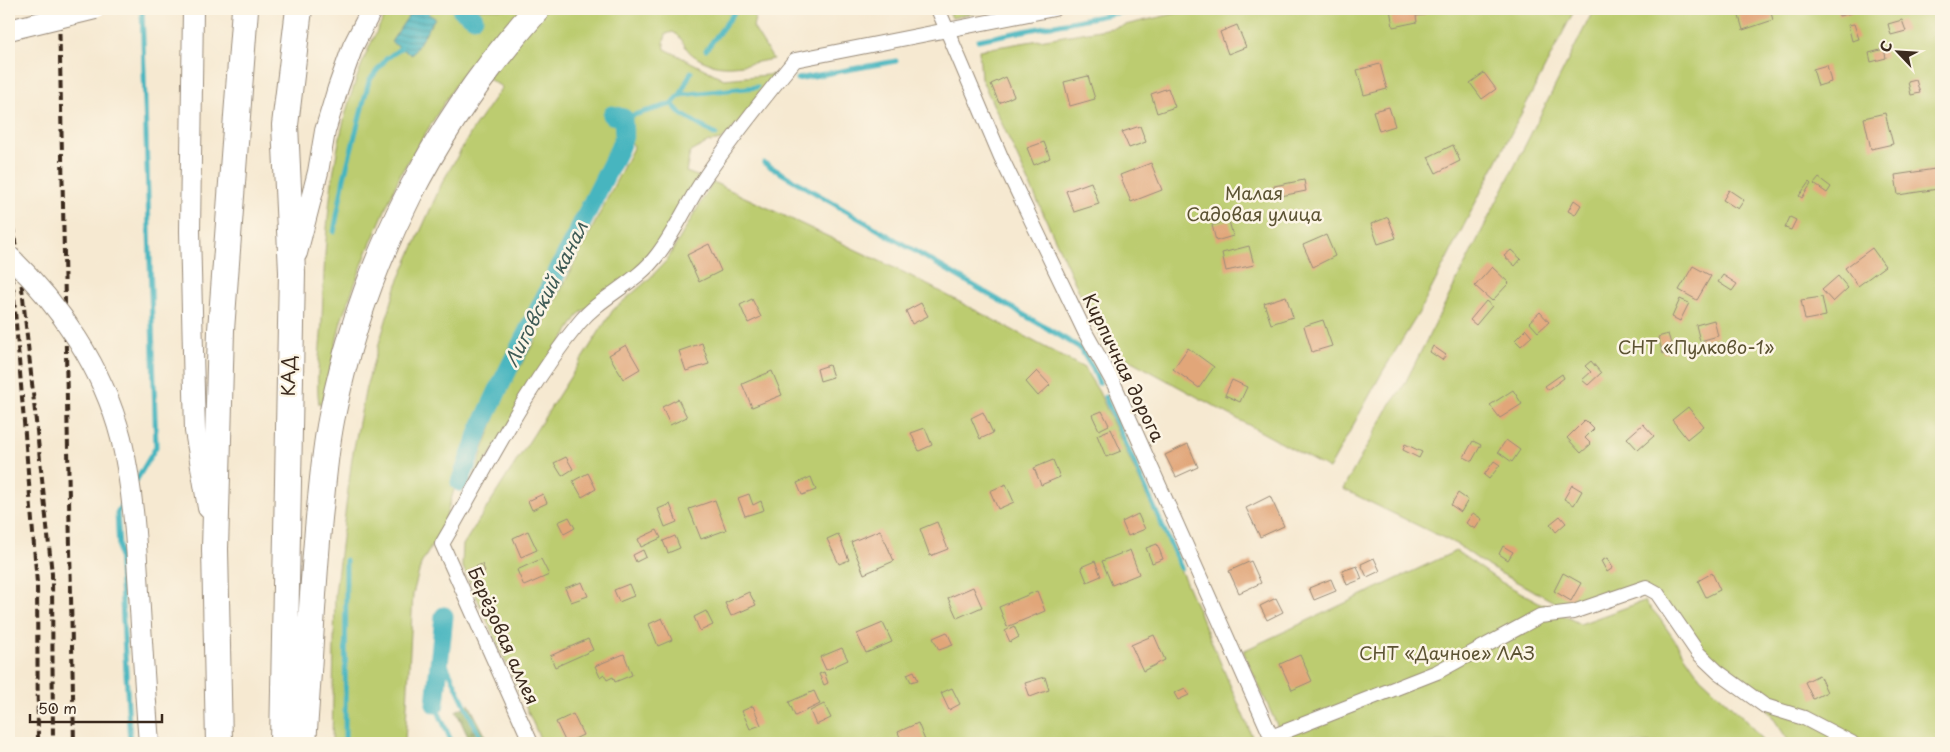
<svg xmlns="http://www.w3.org/2000/svg" width="1950" height="752" font-family="'Playpen Sans',sans-serif">
	<defs>
		<pattern id="forest-firs" width="22" height="20" patternUnits="userSpaceOnUse" patternTransform="scale(1.25)"><rect width="22" height="20" fill="#95b062"/><path d="M5 1l3.5 6h-7zM16 11l3.5 6h-7z" fill="#7b8f50"/></pattern>
		<pattern id="water-rules" width="6" height="5" patternUnits="userSpaceOnUse" patternTransform="scale(1.25)"><rect width="6" height="5" fill="#46b5bf"/><path d="M0 2.5h6" fill="none" stroke="#3c939b"/></pattern>
	</defs>
	<rect width="100%" height="100%" fill="#fcf5e5"/>
	<filter id="ink" filterUnits="userSpaceOnUse"><feTurbulence type="fractalNoise" baseFrequency=".02" numOctaves="2"/><feDisplacementMap in="SourceGraphic" scale="10" xChannelSelector="R" yChannelSelector="G"/><feConvolveMatrix kernelMatrix="1 2 1 2 8 2 1 2 1" color-interpolation-filters="sRGB"/></filter>
	<filter id="wash" filterUnits="userSpaceOnUse"><feTurbulence type="fractalNoise" baseFrequency=".0096" numOctaves="4" result="noise"/><feDisplacementMap in="SourceGraphic" scale="20" xChannelSelector="R" yChannelSelector="G"/><feGaussianBlur stdDeviation="1.12" result="paint"/><feColorMatrix in="noise" values="0 0 0 0 0 0 0 0 0 0 0 0 0 0 0 0 0 1.4 0 .05"/><feComposite in="paint" operator="in"/></filter>
	<g filter="url(#wash)">
		<rect width="100%" height="100%" fill="#f6e9d1"/>
		<!-- green -->
		<path fill="#bccc6f" stroke="#7c7b46" d="M389,9h368l-4,18 20,32c-28,5 -54,15 -80,-4 -9,-6 -9,-17 -20,-23l-7,2 -2,9 1,6 59,30 54,-5 -10,17 -46,49 -13,2 -19,10 -4,20 14,5 -45,74 -18,22 -58,41 -105,166 9,-31 20,-53 33,-57 98,-193 -11,-14 -152,300 -28,95 -22,37 -8,30 -8,149h-73l3,-149 17,-136 14,-71 31,-103 45,-101 31,-54 29,-42 -35,-21 -66,107 -34,79 -26,69 -18,82 -4,1c-4,-25 2,-58 3,-84 4,-109 10,-215 67,-311z
			M948,9h44l-40,9z
			M1195,9h380l-155,302 -37,60 -54,98 -225,-123 -123,-268 -2,-28 133,-22z
			M1594,9h347v734h-151l-25,-37 -47,-34 -72,-85 -73,25 -84,-45 -31,-22 -115,-56 47,-84 13,-18z
			M713,182l194,92 177,94 15,24 86,188 70,163h-713l-80,-178 1,-20 150,-235 35,-30 19,-20z
			M1456,551l45,31 79,42 64,-23 14,15 42,61 47,44 17,22h-479l-42,-92z"/>
		<!-- forest -->
		<path fill="url(#forest-firs)" stroke="#686d40" d="M469,704l20,39h-18l-15,-32z"/>
		<!-- water -->
		<path fill="url(#water-rules)" stroke="#40706e" d="M413,9h7l15,9 -23,37 -21,-13z"/>
		<g fill="none" stroke-linecap="round" stroke-linejoin="round">
			<!-- stream -->
			<path stroke="#46b5bf" stroke-width="5" d="M426,12l3,-3
				M978,40l159,-31
				M706,50l31,-41
				M797,79l99,-18
				M680,95l77,-8
				M672,104l9,10 35,21
				M623,118l49,-14 8,-9 11,-23
				M764,163l315,184 14,22 6,14
				M334,232l10,-54 25,-97 17,-22 15,-11
				M1105,397l76,171
				M136,481l20,-34 -14,-438
				M125,499l-8,14 13,230
				M440,652l43,91
				M435,704l17,39
				M345,743l1,-183"/>
			<!-- canal -->
			<path stroke="#46b5bf" stroke-width="19" d="M461,9l13,9
				M460,482l20,-53 18,-39 121,-241 5,-13 -1,-18 -11,-3
				M435,704l9,-88"/>
		</g>
		<g id="blocks">
			<!-- building -->
			<path fill="#e1a679" d="M1390,9h34l1,6 -9,1 1,6 -24,5z
				M1737,9h33l3,11 -30,10z
				M1838,9h16l1,3 -16,4z
				M1902,20l4,11 -15,4 -3,-11z
				M1854,24l5,15 -7,2 -4,-16z
				M1237,25l9,22 -18,7 -8,-22z
				M1884,49l2,9 -15,4 -2,-9z
				M1380,64l7,25 -23,6 -7,-25z
				M1827,65l4,17 -13,4 -5,-17z
				M1484,73l12,16 -14,10 -12,-16z
				M1088,76l7,23 -25,7 -6,-24z
				M1006,77l8,19 -15,7 -8,-19z
				M1916,80l4,13 -9,2 -3,-13z
				M1168,88l7,19 -18,6 -6,-19z
				M1389,107l6,19 -16,5 -6,-20z
				M1885,113l8,31 -22,5 -7,-31z
				M1140,126l6,16 -17,6 -7,-16z
				M1044,142l6,16 -16,7 -7,-17z
				M1453,145l7,16 -24,12 -8,-16z
				M1151,163l11,27 -31,12 -11,-27z
				M1935,169l3,20 -40,6 -3,-20z
				M1819,178l12,9 -4,6 -13,-9z
				M1304,180l2,11 -30,6 -2,-11z
				M1091,182l8,22 -25,8 -8,-21z
				M1809,182l2,2 -9,14 -3,-2z
				M1729,190l15,10 -6,9 -15,-9z
				M1574,200l7,5 -6,10 -7,-4z
				M1388,217l8,21 -18,6 -7,-20z
				M1790,217l6,3 -5,10 -6,-2z
				M1229,221l4,15 -17,5 -4,-16z
				M1326,235l9,21 -22,11 -10,-22z
				M709,244l12,27 -22,11 -12,-27z
				M1249,246l5,19 -28,6 -4,-18z
				M1872,248l13,18 -27,20 -13,-18z
				M1511,250l10,9 -6,7 -11,-10z
				M1693,266l18,10 -14,24 -18,-10z
				M1492,267l17,16 -17,18 -17,-15z
				M1723,275l14,9 -5,7 -14,-9z
				M1838,276l10,12 -15,14 -11,-12z
				M1286,296l7,21 -22,7 -7,-21z
				M1822,297l4,19 -21,4 -4,-20z
				M752,299l9,18 -13,6 -8,-18z
				M1680,299l9,4 -9,18 -8,-4z
				M1486,301l6,5 -16,19 -6,-5z
				M921,303l7,13 -16,8 -6,-13z
				M1540,312l9,10 -11,10 -9,-10z
				M1323,320l9,26 -20,6 -8,-26z
				M1714,320l4,16 -18,5 -4,-16z
				M1526,329l6,7 -11,10 -6,-6z
				M1668,334l5,16 -10,4 -5,-17z
				M702,343l7,21 -23,7 -7,-20z
				M626,345l14,24 -17,10 -14,-24z
				M1433,346l13,9 -4,5 -12,-8z
				M1188,348l26,19 -15,21 -26,-19z
				M1591,361l10,12 -13,12 -6,-5 9,-8 -6,-6z
				M829,365l4,12 -13,4 -3,-12z
				M772,371l10,24 -30,12 -10,-23z
				M1037,371l13,14 -12,11 -12,-14z
				M1562,374l2,4 -16,12 -3,-4z
				M1232,380l15,7 -7,15 -15,-7z
				M1513,390l9,14 -22,14 -10,-13z
				M678,399l9,18 -17,8 -8,-18z
				M1688,407l15,19 -16,13 -15,-19z
				M1102,411l7,14 -10,5 -7,-15z
				M983,412l10,21 -13,6 -9,-21z
				M1585,420l9,9 -9,9 6,6 -10,9 -14,-15z
				M1643,424l11,12 -16,14 -11,-12z
				M925,428l7,17 -13,6 -8,-18z
				M1111,429l10,22 -15,6 -9,-22z
				M1506,440l14,10 -8,12 -14,-10z
				M1473,441l8,4 -9,16 -8,-4z
				M1188,444l10,23 -22,10 -11,-22z
				M1405,444l17,8 -3,6 -16,-8z
				M566,457l7,12 -11,7 -8,-13z
				M1053,460l7,17 -19,8 -7,-17z
				M1494,461l6,4 -11,14 -5,-4z
				M588,473l8,16 -14,8 -9,-16z
				M811,477l5,13 -14,5 -5,-12z
				M1006,484l8,18 -16,7 -8,-18z
				M1572,485l10,6 -8,14 -10,-6z
				M1458,493l10,7 -7,12 -10,-7z
				M543,494l4,9 -15,7 -4,-9z
				M749,494l4,11 8,-4 3,9 -19,6 -7,-18z
				M1270,496l14,30 -24,11 -14,-29z
				M715,500l11,30 -25,9 -12,-30z
				M670,504l7,18 -12,5 -7,-18z
				M1473,513l9,6 -7,10 -9,-6z
				M1138,514l7,15 -17,7 -6,-14z
				M1560,516l6,7 -10,9 -6,-8z
				M569,517l6,11 -11,6 -6,-12z
				M937,522l11,27 -18,7 -10,-27z
				M657,530l4,8 -20,9 -3,-8z
				M880,530l14,31 -30,13 -13,-32z
				M528,531l9,19 -16,7 -8,-19z
				M838,534l11,26 -10,4 -12,-25z
				M675,536l5,12 -12,5 -5,-12z
				M1157,544l6,15 -11,4 -6,-15z
				M1503,546l10,6 -5,8 -9,-6z
				M643,550l3,7 -10,5 -3,-7z
				M1130,550l9,24 -27,11 -10,-24z
				M1374,558l6,13 -13,6 -6,-13z
				M1607,558l6,10 -6,4 -6,-11z
				M541,559l8,16 -25,11 -7,-16z
				M1095,561l6,15 -14,6 -6,-15z
				M1251,561l10,22 -22,10 -10,-22z
				M482,564l3,7 -13,7 -3,-8z
				M1357,566l5,13 -15,6 -5,-14z
				M1563,573l18,10 -10,18 -17,-10z
				M1712,573l8,17 -14,7 -8,-16z
				M1331,579l5,12 -22,9 -5,-12z
				M582,582l6,14 -17,6 -6,-14z
				M629,584l5,12 -15,6 -5,-12z
				M973,587l9,20 -25,11 -9,-20z
				M1037,591l8,20 -38,16 -8,-20z
				M749,592l7,13 -25,11 -6,-13z
				M1276,598l7,14 -16,8 -7,-14z
				M706,611l7,14 -13,6 -6,-14z
				M662,618l10,22 -14,6 -9,-22z
				M883,623l9,19 -26,11 -9,-19z
				M1014,626l5,11 -9,5 -5,-11z
				M947,632l6,13 -14,5 -6,-12z
				M1154,635l11,25 -22,11 -12,-26z
				M588,639l5,11 -38,17 -5,-11z
				M842,648l6,12 -22,10 -6,-13z
				M624,654l8,21 -17,7 -2,-5 -6,3 -3,-6 -4,3 -5,-11z
				M1300,655l12,26 -20,9 -12,-26z
				M914,671l4,9 -7,2 -4,-8z
				M824,672l4,11 -4,2 -5,-11z
				M1819,675l8,17 -14,7 -8,-17z
				M1045,677l4,13 -19,7 -5,-14z
				M952,688l8,16 -11,6 -8,-17z
				M1185,688l4,7 -11,5 -4,-7z
				M814,691l6,13 -25,12 -6,-14z
				M824,704l7,14 -15,7 -6,-14z
				M753,706l8,19 -11,4 -8,-18z
				M573,714l10,21 -17,8 -10,-21z
				M918,723l8,20h-24l-4,-11z"/>
		</g>
	</g>
	<g filter="url(#ink)">
		<use href="#blocks" fill-opacity="0" stroke="#988a78" stroke-width="1"/>
		<g fill="none" stroke-linecap="round" stroke-linejoin="round">
			<defs>
				<path id="minor" d="M938,9l63,148 84,175 29,52 160,359
					M1271,737l166,-65 103,-56 33,-4 73,-25 11,6 41,60 20,19 47,34 39,12 48,25
					M531,743l-89,-199c44,-74 82,-154 137,-221 22,-27 58,-40 79,-69 17,-22 28,-48 43,-71 29,-43 61,-83 94,-123l259,-51"/>
				<path id="secondary" d="M193,9l-3,222 5,200 13,77
					M297,253l21,-81 7,-41 13,-43 15,-42 19,-37"/>
				<path id="motorway" d="M219,743l-4,-194 6,-219 24,-321
					M283,743l9,-471 -7,-147 14,-116
					M303,743c6,-75 9,-150 16,-225 4,-36 6,-72 14,-107 31,-151 101,-287 204,-402"/>
			</defs>
			<!-- minor casing -->
			<use href="#minor" stroke="#988a78" stroke-width="16"/>
			<!-- secondary casing -->
			<use href="#secondary" stroke="#988a78" stroke-width="22"/>
			<!-- motorway casing -->
			<use href="#motorway" stroke="#988a78" stroke-width="28"/>
			<!-- minor -->
			<use href="#minor" stroke="#fff" stroke-width="14"/>
			<!-- secondary -->
			<use href="#secondary" stroke="#fff" stroke-width="20"/>
			<!-- motorway -->
			<use href="#motorway" stroke="#fff" stroke-width="26"/>
			<!-- rail -->
			<path stroke="#3b2a1e" stroke-width="4" stroke-dasharray="8 4" stroke-linecap="butt" d="M59,9l15,734
				M9,202l13,86 30,286 1,169
				M9,264l4,22 24,297 1,160"/>
			<defs>
				<path id="secondary-bridge" d="M9,30l86,-21
					M9,256c51,49 94,112 112,182 12,50 15,102 18,154 3,50 6,101 10,151"/>
			</defs>
			<!-- secondary-bridge casing -->
			<use href="#secondary-bridge" stroke="#988a78" stroke-width="22" stroke-linecap="butt"/>
			<!-- secondary-bridge -->
			<use href="#secondary-bridge" stroke="#fff" stroke-width="20"/>
		</g>
	</g>
	<g text-anchor="middle" stroke-width="5" stroke-linejoin="round" paint-order="stroke">
		<!-- park labels -->
		<g font-size="18" fill="#5b5232" stroke="#fcf5e5">
			<text x="1254" y="200">Малая<tspan x="1254" dy="21">Садовая улица</tspan></text>
			<text x="1696" y="354">СНТ «Пулково-1»</text>
			<text x="1447" y="660">СНТ «Дачное» ЛАЗ</text>
		</g>
		<!-- street labels -->
		<g font-size="18" fill="#3b2a1e" stroke="#fcf5e5">
			<text transform="translate(1123 368) rotate(64)" y="6">Кирпичная дорога</text>
			<text transform="translate(289 376) rotate(-89)" y="6">КАД</text>
			<text transform="translate(503 636) rotate(66)" y="6">Берёзовая аллея</text>
		</g>
		<!-- water labels -->
		<g font-size="19" font-style="italic" fill="#3f5b56" stroke="#fcf5e5">
			<text transform="translate(546 294) rotate(-63)" y="7">Лиговский канал</text>
		</g>
	</g>
	<!-- margin -->
	<rect width="1950" height="752" fill="none" stroke="#fcf5e5" stroke-width="30"/>
	<!-- north arrow -->
	<g transform="translate(1898 52) rotate(295)" stroke="#fcf5e5" stroke-width="4" paint-order="stroke">
	<path d="M0-4L9 19L0 12L-9 19Z" fill="#3b2a1e"/>
	<text y="-8" font-size="14" font-weight="bold" text-anchor="middle" fill="#3b2a1e">С</text>
	</g>
	<!-- scale -->
	<path d="M30 714v8h132v-8" fill="none" stroke="#3b2a1e" stroke-width="2.5"/>
	<text x="38" y="714" font-size="15" fill="#3b2a1e" stroke="#fcf5e5" stroke-width="4" paint-order="stroke">50 m</text>
</svg>
